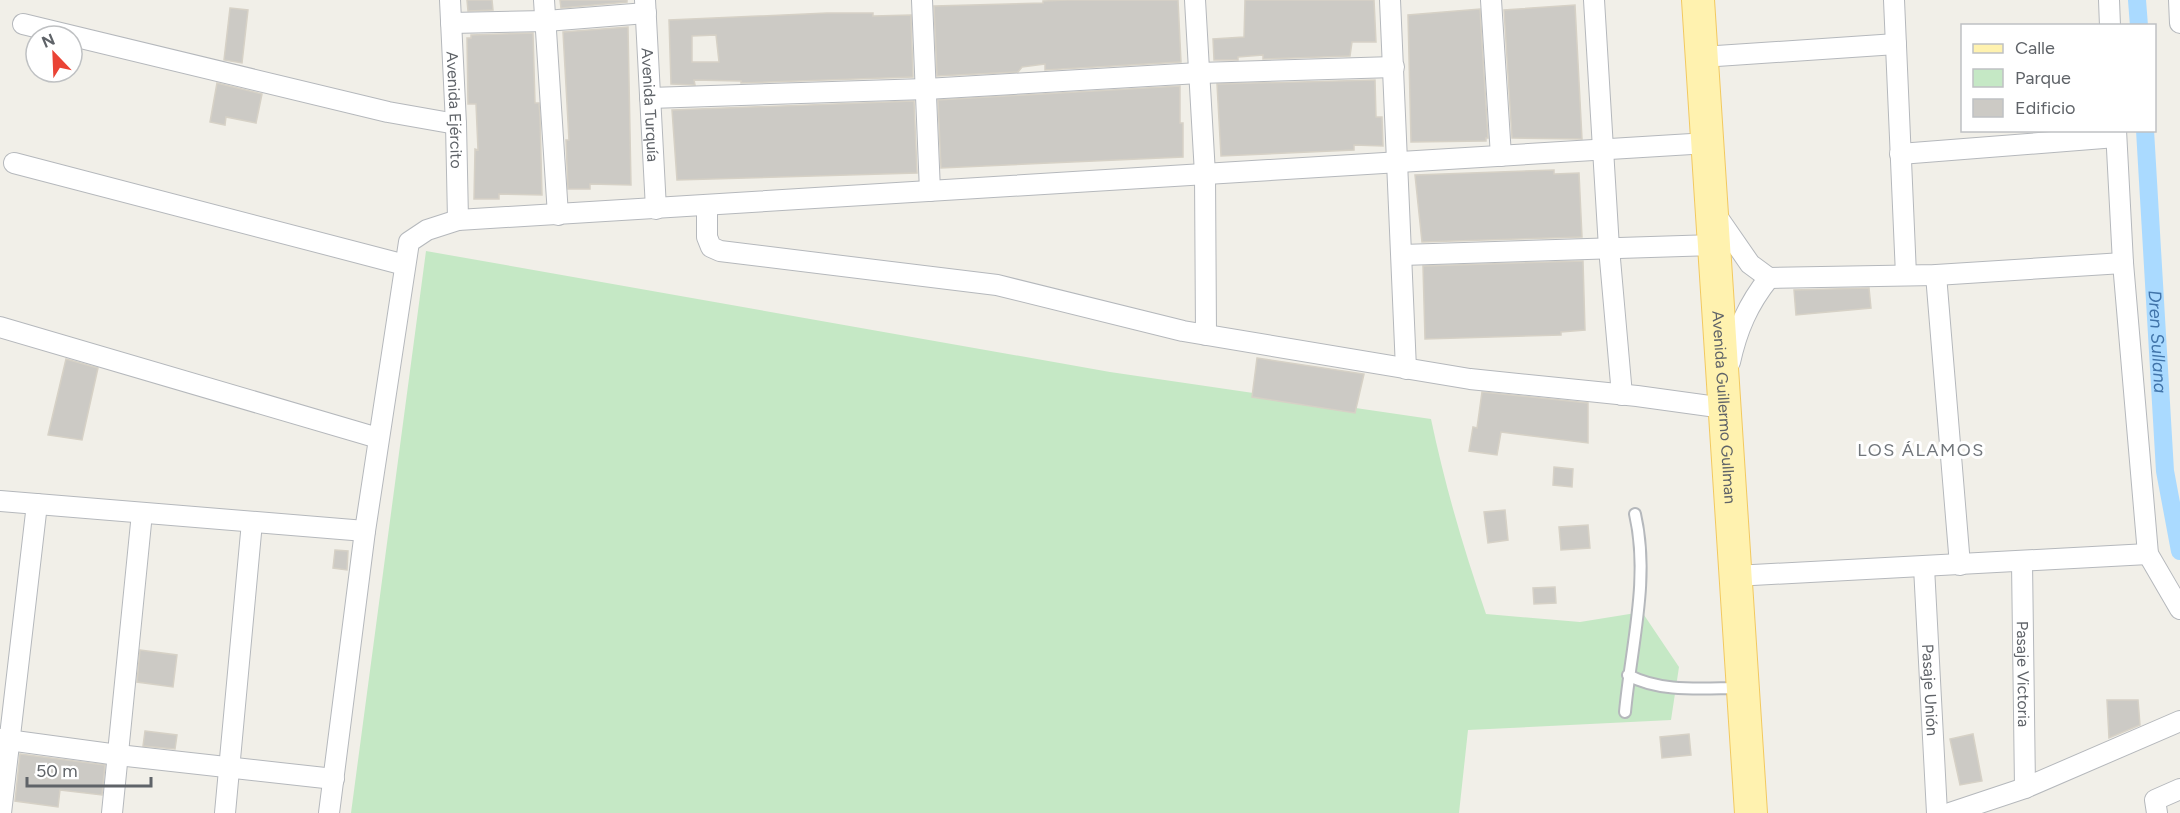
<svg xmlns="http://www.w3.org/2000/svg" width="2180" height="813" font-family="Figtree,sans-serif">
	<rect width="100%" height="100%" fill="#f1efe8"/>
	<!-- green -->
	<path fill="#c5e8c5" d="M426,251l684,121 321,47c14,67 33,131 55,195l94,8 62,-10 37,55 -8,53 -203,10 -9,83h-1108z"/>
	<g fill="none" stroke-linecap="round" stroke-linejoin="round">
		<!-- canal -->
		<g stroke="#aadaff" stroke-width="18">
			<path d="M2137,0l2,26"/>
			<path id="s1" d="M2145,130l20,341 15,80"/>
		</g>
	</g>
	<!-- building -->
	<path fill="#cccac5" stroke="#d6d1c6" stroke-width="1.5" fill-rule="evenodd" d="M467,0h25l1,10 -25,1z
		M560,0h67v2l-66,6z
		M1068,0h110l3,62 -136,8v-6l-23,3 -4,5 -81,4 -3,-70 109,-3v-2z
		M1245,0h129l2,42h-24l-2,14 -87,3v-4l-25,2v3h-24l-1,-21 31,-2z
		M1575,5l7,134 -70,-1 -8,-128z
		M230,8l18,2 -6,53 -18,-3z
		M1480,9l8,129h-2v3l-75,1 -3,-127z
		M827,13h46v3l38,-1 2,62 -172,6v-2l-47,-1 1,5 -24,-1 -2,-64zM716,35l3,27h-27v-26z
		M628,27l3,158 -41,-1v5h-22l-2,-49h3l-6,-108z
		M533,33l2,70h4l1,14 2,78 -43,-1v5h-25l1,-50 3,1 -2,-46h-8l-1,-66h4v-3z
		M1375,80l1,37h6l1,29 -29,-1v5l-133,6 -4,-72z
		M217,83l45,11 -6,29 -30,-6 -1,8 -15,-3z
		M1180,86v37h3v34l-242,11 -3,-68z
		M914,101l3,72 -240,7 -5,-70z
		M1554,170v4l25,-1 3,64 -160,5 -7,-67z
		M1583,261l2,69 -24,2v3l-136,4 -2,-73z
		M1869,288l2,20 -75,7 -2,-25z
		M1257,358l107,16 -9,39 -103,-16z
		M66,359l32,9 -16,72 -34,-5z
		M1482,392l106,11v40l-87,-11 -4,23 -28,-4 4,-24 4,1z
		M1554,467l19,2 -1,18 -19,-2z
		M1505,510l3,30 -20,3 -4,-31z
		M1588,525l2,23 -29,2 -2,-23z
		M335,550l13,1 -1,19 -14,-2z
		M1555,587l1,16 -22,1 -1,-16z
		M140,650l37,5 -4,32 -36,-5z
		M2107,700h31l2,25 -31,13z
		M145,731l32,4 -2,14 -32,-3z
		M1689,734l2,21 -29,3 -2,-21z
		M1973,734l9,47 -22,4 -10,-46z
		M20,754l85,11 -3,30 -42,-5 -2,17 -43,-6z"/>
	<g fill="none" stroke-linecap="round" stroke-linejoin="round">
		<defs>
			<path id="service" d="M1628,675c33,18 76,13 112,13
				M1625,712c6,-66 25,-133 10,-198"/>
			<g id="minor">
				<path id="s2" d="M450,0l6,124 2,96"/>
				<path d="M544,0l14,215"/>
				<path id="s3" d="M645,0l11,209"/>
				<path d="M922,0l8,191"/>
				<path d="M1195,0l10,174 1,161"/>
				<path d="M1390,0l16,369"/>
				<path d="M1491,0l10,156"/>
				<path d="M1594,0l15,248 13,147"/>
				<path d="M1894,0l12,275"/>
				<path d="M2109,0l1,26"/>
				<path d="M2179,0l1,23"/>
				<path d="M451,23l95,-2 100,-8"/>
				<path d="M23,24l365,88 68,12"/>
				<path d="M1702,57l194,-13"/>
				<path d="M650,98l276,-9 273,-16 195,-6"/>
				<path d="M2116,130l7,133 25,291 32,55"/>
				<path d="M1900,154l216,-17"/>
				<path d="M14,163l391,102"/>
				<path d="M707,205v32l4,10 9,4 277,34 186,46 287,48 167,17 87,12"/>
				<path d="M1714,212l36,52 19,14 167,-3 187,-12"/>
				<path d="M1402,255l312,-10"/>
				<path d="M1936,275l24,290"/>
				<path d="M0,327l378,111"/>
				<path d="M1730,362c7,-32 18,-58 39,-84"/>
				<path d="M0,501l365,30"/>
				<path id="s4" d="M2022,562l3,226"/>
				<path id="s5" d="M1924,567l13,246"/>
				<path d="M1735,576l413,-22"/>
				<path d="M0,739l118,16 216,24"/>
				<path d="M1,813l36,-309"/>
				<path d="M112,813l30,-300"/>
				<path d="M225,813l27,-291"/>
				<path d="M329,813l36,-282 44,-289 18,-12 31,-10 1250,-77"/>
				<path d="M1950,813l75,-25 155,-67"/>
				<path d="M2157,813l-2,-13 25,-11"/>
			</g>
			<g id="primary">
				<path id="s6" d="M1698,0l53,813"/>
			</g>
		</defs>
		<!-- service casing -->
		<use href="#service" stroke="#b5b8bc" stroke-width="14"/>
		<!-- minor casing -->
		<use href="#minor" stroke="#b5b8bc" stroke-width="22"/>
		<!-- primary casing -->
		<use href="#primary" stroke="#f2c960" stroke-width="34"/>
		<!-- service -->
		<use href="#service" stroke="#fff" stroke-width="10"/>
		<!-- minor -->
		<use href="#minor" stroke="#fff" stroke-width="20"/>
		<!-- primary -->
		<use href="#primary" stroke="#fff2af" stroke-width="32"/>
	</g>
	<g text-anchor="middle" stroke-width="6" stroke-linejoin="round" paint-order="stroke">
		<!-- street labels -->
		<g font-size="16" fill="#5f6368" stroke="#fff">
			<text dy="6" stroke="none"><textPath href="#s3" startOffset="105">Avenida Turquía</textPath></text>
			<text dy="6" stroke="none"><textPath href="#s2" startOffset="110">Avenida Ejército</textPath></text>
			<text dy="6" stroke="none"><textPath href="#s6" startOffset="408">Avenida Guillermo Gullman</textPath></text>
			<text dy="6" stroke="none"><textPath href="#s4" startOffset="112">Pasaje Victoria</textPath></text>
			<text dy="6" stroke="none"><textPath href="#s5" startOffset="123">Pasaje Unión</textPath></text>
		</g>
		<!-- water labels -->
		<g font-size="18" font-style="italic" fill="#4174aa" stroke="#fff">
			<text dy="6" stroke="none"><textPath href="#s1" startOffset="212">Dren Sullana</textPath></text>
		</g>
		<!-- neighbourhood labels -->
		<g font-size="18" letter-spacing="1.5" fill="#70757a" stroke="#fff">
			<text x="1921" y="456">LOS ÁLAMOS</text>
		</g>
	</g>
	<!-- legend -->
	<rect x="1961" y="24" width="195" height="108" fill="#ffffff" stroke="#bfc1c3" stroke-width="1.5"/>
	<rect x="1973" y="44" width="30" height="9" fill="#fff2af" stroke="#bfc1c3" stroke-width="1.5"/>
	<text x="2015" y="54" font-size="18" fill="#5f6368">Calle</text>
	<rect x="1973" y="69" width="30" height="18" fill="#c5e8c5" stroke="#bfc1c3" stroke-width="1.5"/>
	<text x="2015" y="84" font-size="18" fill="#5f6368">Parque</text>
	<rect x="1973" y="99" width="30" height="18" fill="#cccac5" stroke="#bfc1c3" stroke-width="1.5"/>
	<text x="2015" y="114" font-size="18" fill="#5f6368">Edificio</text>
	<!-- north arrow -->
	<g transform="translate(54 54) rotate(337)"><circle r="28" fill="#ffffff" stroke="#bfc1c3" stroke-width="1.5"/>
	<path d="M0-4.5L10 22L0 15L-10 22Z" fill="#ea4335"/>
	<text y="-9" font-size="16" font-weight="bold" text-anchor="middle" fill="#5f6368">N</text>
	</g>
	<!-- scale -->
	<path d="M27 777v9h124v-9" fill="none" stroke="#5f6368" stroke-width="3"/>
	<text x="36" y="777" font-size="18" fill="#5f6368" stroke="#ffffff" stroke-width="4.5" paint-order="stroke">50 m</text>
</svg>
